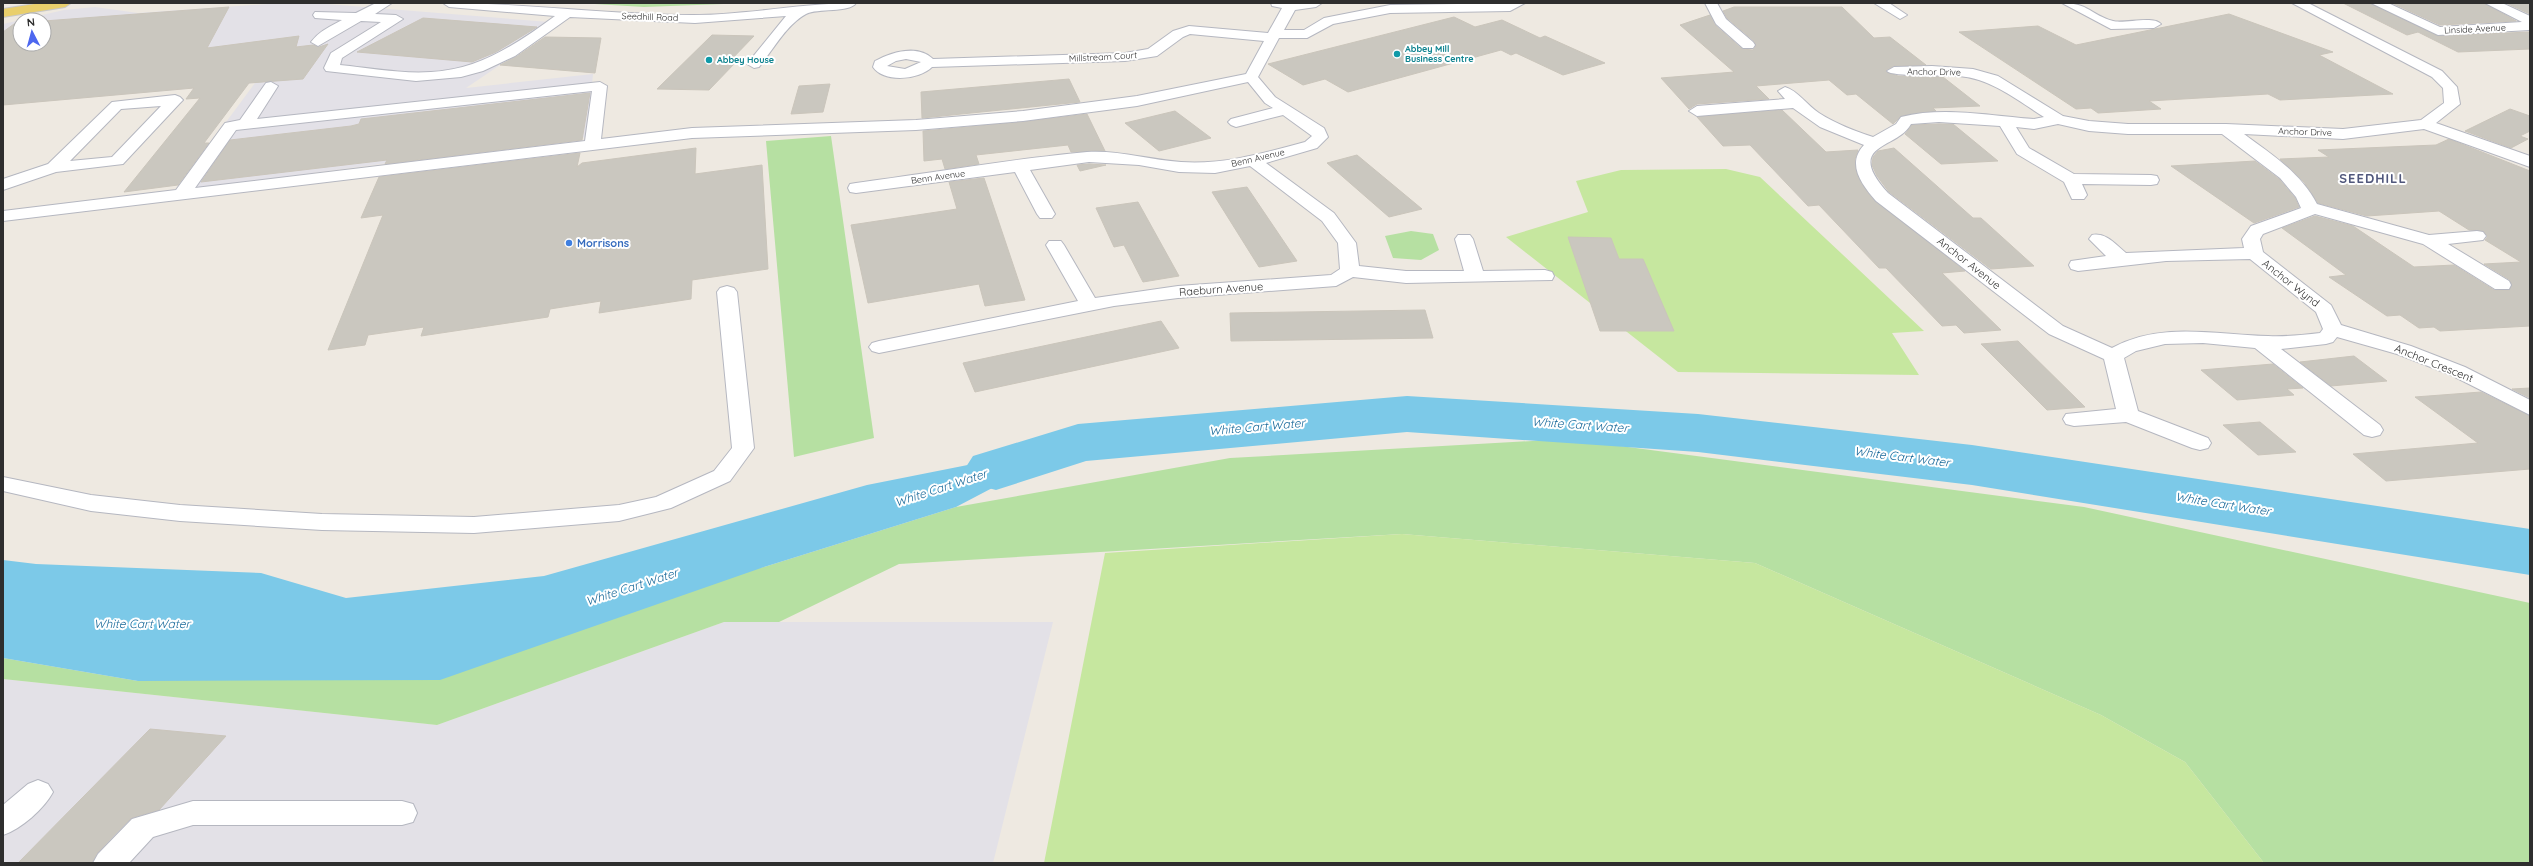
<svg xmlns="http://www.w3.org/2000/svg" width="2533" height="866" font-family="Quicksand,sans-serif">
	<rect width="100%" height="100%" fill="#eee9e1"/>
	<!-- industrial -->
	<path fill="#e3e1e7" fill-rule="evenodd" d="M283,3l44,1 235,19 -96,65 127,-14 -6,63 -412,54 80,-108 -252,22v-81l61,-14 31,-3 43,6zM20,20h24v24h-24z
		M724,622h329l-60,241h-990v-184l434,46z"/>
	<!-- green -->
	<path fill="#b6e0a2" d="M578,3h172l-106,4z
		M831,136l43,302 -80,19 -28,-316z
		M1411,231l22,3 6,16 -18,10 -28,-2 -8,-22z
		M1567,439l517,68 446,96v260h-266l-79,-101 -84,-47 -346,-152 -353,-29 -503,30 -120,58h-55l-287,103 -434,-46v-21l135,23 626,-114 192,-60 274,-49z"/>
	<!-- pitch -->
	<path fill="#c6e79f" d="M1726,169l34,8 164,154 -32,2 27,42 -241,-3 -172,-135 82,-25 -12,-31 45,-11z
		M1402,534l353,29 346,152 84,47 79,101h-1220l61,-310z"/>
	<!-- water -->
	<path fill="#7cc9e8" d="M1078,443l-122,64 -192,60 -324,113 -302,1 -135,-23v-98l33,4 225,9 85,25 198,-22 323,-91z"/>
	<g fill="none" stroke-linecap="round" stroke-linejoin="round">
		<!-- river -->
		<path fill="#7cc9e8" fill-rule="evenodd" d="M1407,396l291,18 274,31 558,84v46l-558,-90 -274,-33 -291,-20 -321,29 -90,29 -23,-6 -9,-14 9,-14 105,-32z"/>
	</g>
	<!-- building -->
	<path fill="#cac7bf" stroke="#cac5bb" d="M2343,3h27l68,33 92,-4v17l-72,3 -40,-20 -11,3z
		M2392,3h92l32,18 -76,4z
		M2506,3h24v11z
		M229,7l-22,41 92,-12 -3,11 17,-2 6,2 9,-3 -25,35 -54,4 -45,60h5l-31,42 -54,7 76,-94 -14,1 8,-11 -191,17v-73l11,-8 6,-1v21h24v-23z
		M1734,7h108l32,31 16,-1 36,28 -32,1 -8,4v2l12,4 45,1 37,29 -47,2 3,3 -35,5 -8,8 -37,-30 -9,1 -18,-15 -73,6 13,13 -72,5 -8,5 -28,-31 73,-6 -54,-47 30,-10 5,10 27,24 11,1 3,-4 -2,-5 -27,-23 -4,-7z
		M2229,14l104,38 -14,3 74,39 -113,6 -12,-6 -119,7 12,8 -63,4 -7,-5 -15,1 -117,-77 79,-6 38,19z
		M1454,17l21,10 27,-7 38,18 5,-2 60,27 -42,12 -47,-22 -5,2 -10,-5 -153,42 -23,-13 -22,6 -35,-21z
		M423,18l114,9 -41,25 -24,10 -115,-10z
		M712,35l42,1 -26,27h7l-26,27 -52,-1z
		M545,37l56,1 -6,35 -95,-8 16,-8z
		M1069,79l11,23 -158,16 -1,-26z
		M830,84l-7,28 -32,2 8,-28z
		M590,93l-8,47 -197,24 2,-4 -186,22 29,-42 121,-14 8,-2 2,-5z
		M2510,109l20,7v15l-10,5 8,3 -17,9 -46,-17z
		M1782,110l44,42 32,-2 -3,9 2,15 13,22 95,75 -23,2 59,57 -37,3 -8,-8 -14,1 -56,-58h-7l-60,-63 -11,1 -58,-61 -27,1 -26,-29z
		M1175,111l36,27 -52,13 -34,-28z
		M1087,114l18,37 -34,1 -3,-7 -92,10 3,9 -34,5 -3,-10 -18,2 -1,-30 100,-9z
		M1939,124h14l45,37 -57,3 -36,-30 7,-9z
		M2449,139l81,32v155l-90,5 -6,-4 -15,1 -19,-13 -13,1 -58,-39 17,-2 -64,-47 33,-12 38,10 61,41 40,-2 40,25h15l3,-4 -2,-6 -26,-16 37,-2 -36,-22 3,-4 -5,-5 -14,-1 -30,-19 -72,5 -49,-13 -14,-21 -24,-23 49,-2 -11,-7 118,-5z
		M696,148l-1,26 67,-9 6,104 -76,11 -1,19 -92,14 2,-12 -51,8 -2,8 -127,19 3,-9 -56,8 -3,10 -37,5 55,-135 -22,3 18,-41 201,-24 -3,14 5,-4z
		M1894,148l79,70h8l53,48 -43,3 -102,-77 -12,-16 -5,-11 1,-8 5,-6z
		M1357,155l65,54 -33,8 -62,-54z
		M2255,161l24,18 16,19 4,9 -45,16 -83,-57z
		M1089,164l17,1 -26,6 -3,-6z
		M984,178l41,122 -40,6 -6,-22 -111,19 -17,-78 106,-16 -8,-27z
		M1247,187l50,74 -38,6 -47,-75z
		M1138,202l41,74 -36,6 -19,-37 -10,2 -18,-39z
		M1568,237l43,1 8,21h24l31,72h-74z
		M1425,310l8,28 -202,3 -1,-28z
		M1161,321l18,27 -204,44 -12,-29z
		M2018,341l67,66 -38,3 -66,-66z
		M2354,356l33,25 -56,5 -31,-24z
		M2273,364l30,24 -16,1 7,6 -57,5 -36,-30z
		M2530,388v10l-18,-9z
		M2481,392l49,24v53l-144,12 -33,-27 125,-11 -63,-46z
		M2260,422l36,30 -38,3 -35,-30z
		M150,729l76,7 -67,74 -28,8 -34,35 -5,10h-74z"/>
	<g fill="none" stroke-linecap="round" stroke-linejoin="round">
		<defs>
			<path id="minor" d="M376,3h16l-17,11 21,1 7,4 -61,39 -2,7c30,3 61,9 91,7 48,-2 87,-29 124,-56l-106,-9 -6,-4c84,0 166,12 250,12 55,0 109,-12 163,-12 -6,10 -39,5 -50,11 -20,11 -33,36 -47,53l-5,1 -7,-4 39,-48 -91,7 -125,-6 -55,39 -32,15 -22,6 -45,4 -90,-10 -2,-3 7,-15 50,-31 -20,-1 -43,25 -7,-4c8,-11 20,-16 31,-22l-27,-2 -2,-3 2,-3 41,1z
				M1271,3h51l-6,4 -21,3 -11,20h20l20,-12 66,-13 135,-2 -15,8 -120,2 -57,11 -26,14h-28l-21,39 17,20 49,31 4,9 -11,11 -51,15 68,50 22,30 3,23 47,5h58l-9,-32 3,-4h12l3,4 10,32 62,-1 7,2 2,4 -2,4 -146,3 -53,-6 -17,9 -158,12 -64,8 -235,47 -7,-2 -3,-4 3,-4 7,-2 199,-40 -32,-56 3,-4h12l3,4 31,53 83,-12 153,-11 9,-6 -2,-26 -16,-22 -72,-55 -35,7 -36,-1 -40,-7 -50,-3 -59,8 25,44 -3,4h-12l-3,-4 -22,-42 -159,21 -6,-1 -2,-4 2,-4 6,-1c77,-10 154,-24 231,-31 32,-2 63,8 94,10 43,3 83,-9 124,-20l7,-6 -29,-21 -47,12 -5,-2 -3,-3 3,-3 42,-11 -8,-5 -17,-21 -111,24 -114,15 -107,9 -224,8 -689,83v-10l173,-21 49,-67 15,-3 26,-37 5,-1 7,4 -21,33 343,-37 7,4 -6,53 91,-11 224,-8 107,-9 114,-15 109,-22 18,-33 -74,-7 -7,3 -26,19 -32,5 -193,6c-13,13 -48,16 -59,0l2,-6c16,-9 43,-17 58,-2l192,-6 23,-4 25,-18 16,-5 79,7 14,-25 -10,-2zM906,59l15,3 -16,7 -18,-3 9,-5zM592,91l-7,50 -390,47 41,-58z
				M1705,3h12l9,16 27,23 2,3 -2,3h-10l-27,-24z
				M1874,3h15l18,12 -7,4z
				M2062,3c27,0 29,12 51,18 11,3 41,-6 48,3l-7,4 -43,1z
				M2292,3h16l134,68 15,16 3,17 -24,19 94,33v11l-106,-38 -81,10 -99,-5c27,20 57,39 73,70l112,31 48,-4 6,1 3,4 -3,4 -35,4 61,37 2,4 -2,4h-14l-72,-45 -108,-30 -52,20 -3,5 3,13 68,53 10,20 70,21 54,21 65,33v15l-79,-40 -54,-21 -60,-17 -4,5 -7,2 -45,5 99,76 3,5 -3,5 -8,2 -8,-2 -109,-87 -52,-5 -38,1 -29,7 -12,7 14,53 70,27 3,5 -3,5 -8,2 -8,-2 -66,-26 -52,4 -8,-2 -3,-5 3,-5 50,-5 -12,-50 -55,-25 -173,-133c-14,-16 -30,-37 -12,-56l-44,-18 -27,-19 -96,8 -8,-5 8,-5 88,-7 -7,-8 7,-4c12,3 23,19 34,26 17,11 36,18 54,24l23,-13 5,-7c42,-11 90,-1 133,2l10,-2c-27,-17 -52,-38 -85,-41 -12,-1 -68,1 -72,-5l7,-4 38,-1 41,3 25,7 65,40 26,5 39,3h98l117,5 78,-9 23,-17 -1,-15 -11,-11zM1939,122l61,4 17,28 47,28 8,17h12l3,-4 -5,-11 69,1 6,-1 2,-4 -2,-4 -6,-1 -77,-1 -45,-26 -13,-21 18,2 24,-5 31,7 39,3h94l58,44 16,19 5,11 -50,18 -9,13 2,9 -118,5c-10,-8 -20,-21 -34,-18l-3,4 17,17 -35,5 -2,4 2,4 7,2 88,-10 84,-2 66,53 7,17 -3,4c-17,2 -35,4 -52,3 -52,-1 -107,-15 -156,12l-49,-22 -175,-133c-45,-50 9,-43 23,-69z
				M2371,3h17l52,24 82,-5 -37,-19h17l28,13v14l-92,5z
				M175,95l5,2 3,3 -3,3 -57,61 -67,8 -53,18v-11l45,-15 64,-62zM161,106l-49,51 -42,4 51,-52z
				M727,286l7,2 3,4 17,156 -24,33 -59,27 -52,13 -145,12 -152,-3 -142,-9 -89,-10 -88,-20v-14l88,18 89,10 142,9 152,3 145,-12 37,-8 58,-26 18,-23 -15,-156 3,-4z
				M38,780l10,4 5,8c-9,17 -32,37 -50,43v-30l25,-21z
				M193,801h209l11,3 4,9 -4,9 -11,3h-209l-40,12 -24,26h-36l5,-9 34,-35z"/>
			<path id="major" d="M41,3h30l-6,4 -62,10v-8z"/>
		</defs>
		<!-- minor casing -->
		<use href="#minor" stroke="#b5b7c0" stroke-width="2"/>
		<!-- major casing -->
		<use href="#major" stroke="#c9c9c9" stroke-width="2"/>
		<!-- minor -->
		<use href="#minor" fill="#fff" fill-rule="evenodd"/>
		<!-- major -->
		<use href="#major" fill="#e9cf6c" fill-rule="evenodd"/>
	</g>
	<!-- markers -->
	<g fill="#0f9aa8" stroke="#fff" stroke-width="1.5">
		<circle cx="1397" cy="54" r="4"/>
		<circle cx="709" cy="60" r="4"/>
	</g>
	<circle fill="#3f7fe0" stroke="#fff" stroke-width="1.5" cx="569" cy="243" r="4"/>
	<g text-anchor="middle" stroke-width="4" stroke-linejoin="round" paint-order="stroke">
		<!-- far-street labels -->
		<g font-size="9" fill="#2e2e2e" stroke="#fff">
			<text transform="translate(650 17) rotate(2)" y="3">Seedhill Road</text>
			<text transform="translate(2475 29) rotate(-3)" y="3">Linside Avenue</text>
			<text transform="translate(1103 57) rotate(-3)" y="3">Millstream Court</text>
			<text transform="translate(1934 72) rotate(1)" y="3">Anchor Drive</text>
			<text transform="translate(2305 132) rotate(2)" y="3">Anchor Drive</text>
			<text transform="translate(1258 158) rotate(-13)" y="3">Benn Avenue</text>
			<text transform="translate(938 177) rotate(-8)" y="3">Benn Avenue</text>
		</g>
		<!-- far-culture labels -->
		<g font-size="9" font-weight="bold" fill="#0d838f" stroke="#fff" text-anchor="start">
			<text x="1405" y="52">Abbey Mill<tspan x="1405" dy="10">Business Centre</tspan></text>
			<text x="717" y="63">Abbey House</text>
		</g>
		<!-- shop labels -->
		<g font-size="11" font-weight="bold" fill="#366cbe" stroke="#fff" text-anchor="start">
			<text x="577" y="247">Morrisons</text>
		</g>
		<!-- street labels -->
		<g font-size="11" fill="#2e2e2e" stroke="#fff">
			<text transform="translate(1969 263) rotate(38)" y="4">Anchor Avenue</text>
			<text transform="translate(2291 283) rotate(38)" y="4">Anchor Wynd</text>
			<text transform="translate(1221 289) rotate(-4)" y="4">Raeburn Avenue</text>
			<text transform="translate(2434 363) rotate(22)" y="4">Anchor Crescent</text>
		</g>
		<!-- water labels -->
		<g font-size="12" font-style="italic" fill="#176899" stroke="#fff">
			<text transform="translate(1580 425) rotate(4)" y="4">White Cart Water</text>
			<text transform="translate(1257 427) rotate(-5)" y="4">White Cart Water</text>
			<text transform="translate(1902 457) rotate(7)" y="4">White Cart Water</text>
			<text transform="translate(941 488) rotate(-18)" y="4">White Cart Water</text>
			<text transform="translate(2223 504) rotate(9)" y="4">White Cart Water</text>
			<text transform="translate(632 587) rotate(-18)" y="4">White Cart Water</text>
			<text x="142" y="628">White Cart Water</text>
		</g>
		<!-- far-district labels -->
		<g font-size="13" font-weight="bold" letter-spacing="1" fill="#50577c" stroke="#fff">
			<text x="2373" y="183">SEEDHILL</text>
		</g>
	</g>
	<!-- border -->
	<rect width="2533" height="866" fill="none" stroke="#2e2e2e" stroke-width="8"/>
	<!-- north arrow -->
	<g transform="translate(32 32) rotate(354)"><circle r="19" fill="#ffffff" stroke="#ababab"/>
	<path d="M0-3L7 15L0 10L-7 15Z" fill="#4d67ef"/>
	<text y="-6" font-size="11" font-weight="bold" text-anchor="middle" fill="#2e2e2e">N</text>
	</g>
</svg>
